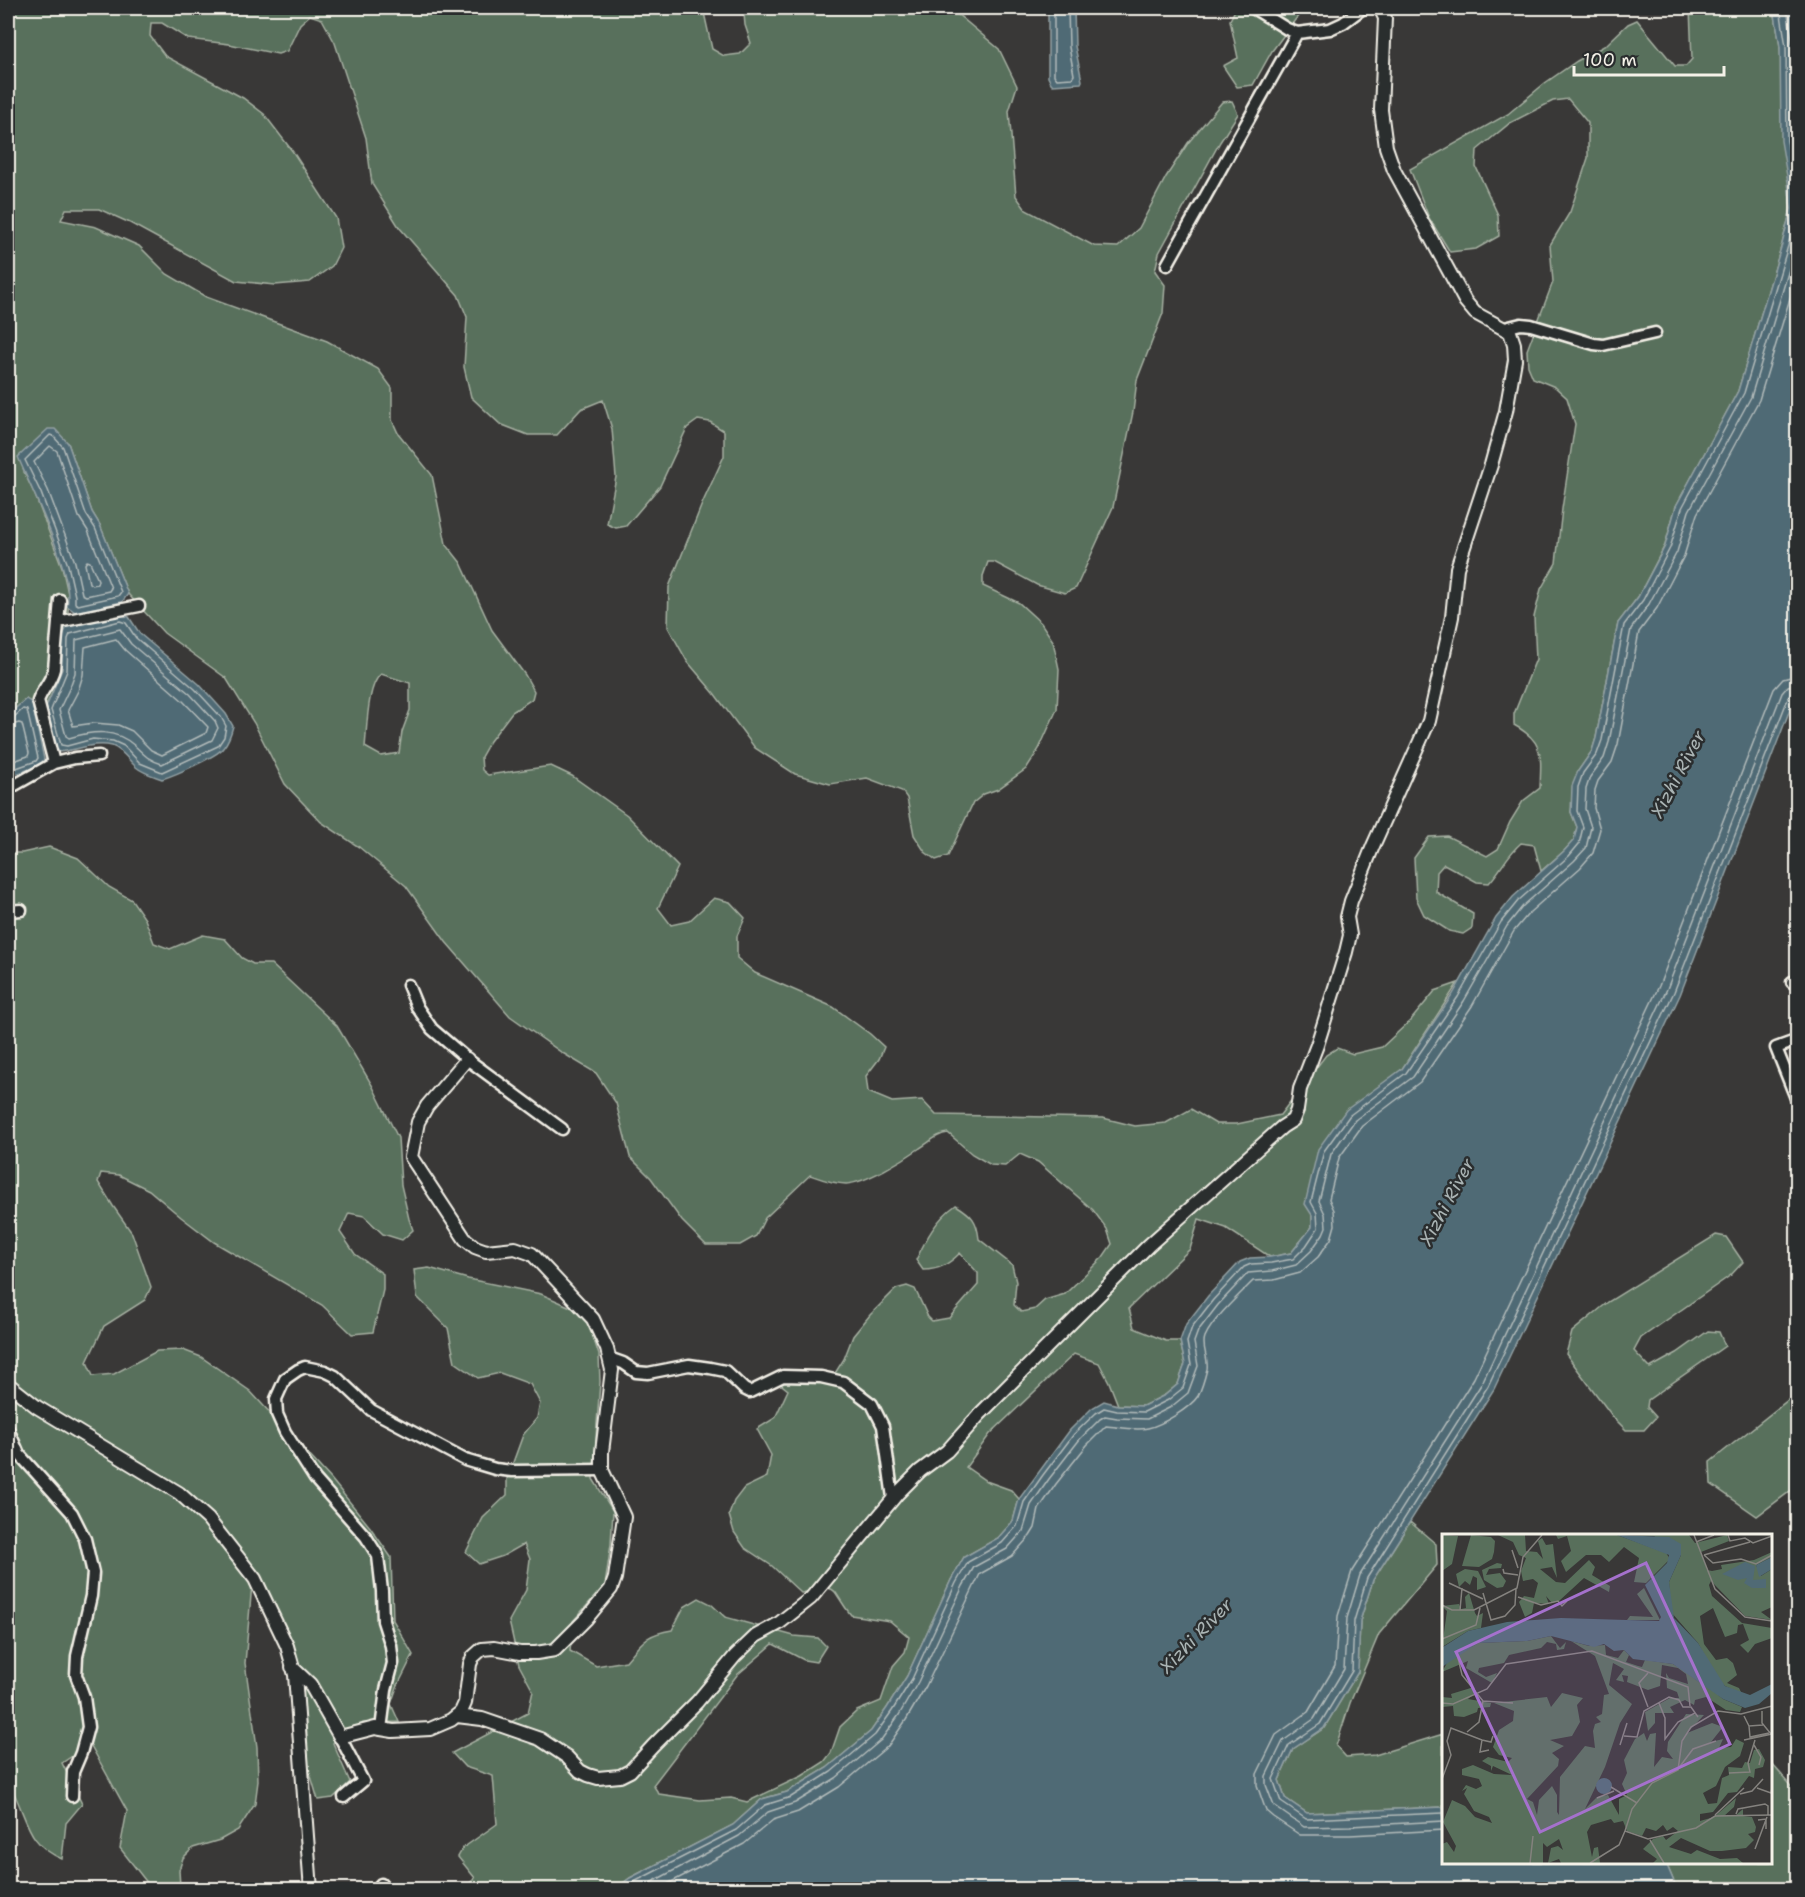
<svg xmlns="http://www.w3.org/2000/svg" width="1805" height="1897" font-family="'Shantell Sans',sans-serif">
	<rect width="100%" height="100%" fill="#393837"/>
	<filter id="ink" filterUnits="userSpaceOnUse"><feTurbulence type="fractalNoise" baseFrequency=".0167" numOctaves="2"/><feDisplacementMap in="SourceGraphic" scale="12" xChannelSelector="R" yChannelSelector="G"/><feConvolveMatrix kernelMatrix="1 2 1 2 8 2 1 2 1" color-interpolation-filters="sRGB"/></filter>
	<g filter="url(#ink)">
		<!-- green -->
		<path fill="#586f5b" stroke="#a6b0a2" stroke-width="1.5" fill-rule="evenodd" d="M8,8h695l9,41 12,7 16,-2 11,-11 -6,-18 -1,-11 9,-6h197l49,41 18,37 -8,25 7,85 10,14 68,36 24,1 21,-19 27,-51 22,-34 34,-41 10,-1 6,13 -18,28 -61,111 -4,18 10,14 -2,28 -26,67 -4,32 -20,95 -37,81 -11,5 -28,-8 -43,-23h-6l-5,14v10l36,17 22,20 12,18 6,28 -2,40 -18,40 -13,20 -28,20 -14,5 -11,9 -25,53 -12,4 -11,-8 -11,-17 -7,-37 -5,-7 -35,-13 -37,6 -35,-10 -40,-26 -41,-55 -27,-32 -19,-34 1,-40 33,-83 22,-48v-25l-14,-9 -12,-2 -11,8 -27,58 -34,40 -10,2 -9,-4 9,-47 -4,-48 -9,-29 -22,9 -24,26h-29l-28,-11 -29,-27 -7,-30 3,-50 -9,-22 -59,-68 -27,-43 -6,-46 -31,-95 -13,-24 -12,-4 -10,9 -13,27 -9,3 -49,-10 -41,-5 -26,-16h-11l-1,13 15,20 78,42 21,16 29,38 43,66 5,30 -9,18 -22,16 -35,3 -39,-4 -106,-58 -31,-14h-33l-5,11 35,7 43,19 28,28 39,23 121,44 51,28 14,19v32l6,13 34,42 14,69 15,19 31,67 33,45 9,16 -2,8 -20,13 -22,29 -9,16 1,13 6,5 63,-9 21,10 55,39 51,52 -20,41 13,17 18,-4 25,-23 16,4 15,16 -8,18v22l18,15 78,34 37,27 14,13 -5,12 -13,17 2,16 24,10 30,-2 14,15 167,3 32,8 31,-3 25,-14 25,15h21l43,-9 46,-60 11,-7 16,6 29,-7 29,-27 24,-29 23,-8 -56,86 -27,21 -63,125v12l-21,26 -21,4 -44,-29 -27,-9 -9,30 -61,59 5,20 32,13h14l5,23 -7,20 -13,11 -22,11 -25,-1 -9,-23 -10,-19 -25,-9 -84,80 -24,33 20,14 25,9 8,9 -6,22 -15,17 -34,19 -13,23 -44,96 -20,32 -16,23 -44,37 -40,24 -25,7 -29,26 -103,53 -15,11h-151l11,-11 -17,-21 5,-9 34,-24 -4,-48 -28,-9 -13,-14 76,-40 5,-22 -14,-26 -10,-44 17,-31 4,-31 -6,-15 -21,12 -24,8 -13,-12 17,-34 24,-23v-16l16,-44 14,-17 3,-15 -10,-19 -30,-11 -22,5 -23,-16 -7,-34 -31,-31 -3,-27 15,-2 39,11 73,15 32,14 15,14 11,33 1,27 -7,97 20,32 -2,33 -6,41 -32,36 -3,30 26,15 30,-5c16,-19 20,-27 46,-31l12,-23 15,-9 12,6 14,13 69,19 24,2 8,8 -10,16 -12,-2 -31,-16 -36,31 -84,110 6,9 41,6 31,-2 16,4 55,-26 22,-14 7,-9 9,-26 17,-16 24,-10 12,-35 12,-14 4,-15 -19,-16 -39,-6c-23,-29 -9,-31 -50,-22l-29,-27 -27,-18 -11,-16 -5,-17 5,-14 10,-13 23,-11 4,-22 -14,-26 18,-11 13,-28 -10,-8 5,-2 46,3 15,-24 9,-23 17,-21 26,-26 11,-3 8,3 13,28 4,4 17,-3 29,-33v-12l-18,-20c-11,11 -21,17 -37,17l-7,-10c10,-21 20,-41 40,-55 16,10 21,15 23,34l33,26 4,17 -2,23 7,7 14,-3 10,-9 20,-6 38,-37 9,-13 -5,-15 -14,-19 -55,-48 -18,-8 -15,12 -14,-1 -19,-11 -24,-21c-11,1 -18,9 -28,15 -17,12 -54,35 -74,36 -12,0 -25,-5 -36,-9l-45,43 -9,18 -16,9h-34l-24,-24 -31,-43 -21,-21 -14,-54 -20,-30 -35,-21 -51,-36 -64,-74 -40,-56 -47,-39 -38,-25 -36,-38 -31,-61 -28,-45 -62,-45 -36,-39 -28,-69 -8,-13 -24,-69 -44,29 11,23 27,72 7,31 -2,29 -5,10v32l-4,13 -11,21h-15l-6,-4 -18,16zM381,674l29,9v27l-8,22 -3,21 -18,3 -16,-9c2,-18 2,-62 16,-73z
			M1236,8h68l-32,43 -19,34 -16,2 -14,-21 15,-8 -8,-38z
			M1402,8h42l-10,7z
			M1690,8h84l6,39 11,162 -9,35 -44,147 -62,115 -11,39 -27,52 -20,26 -22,115 -4,13 -14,20 -7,41 6,15 -3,13 -10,11 -23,20 -7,-26 -13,-2c-14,12 -20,27 -32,40l-12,-1 -33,-18 -7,8 -1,20 37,22 -1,14 -9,6 -14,-3 -25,-16 -8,-17 -2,-40 15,-21 18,-1 40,20 11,-7 12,-27 13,-21 17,-13c1,-32 5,-46 -26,-63v-11l22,-55 -2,-42 7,-28 15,-26 6,-54 13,-85 -8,-26 -12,-11 -22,-9 -5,-12 -1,-16 26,-68 -3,-37 20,-33 18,-54v-35l-20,-24 -15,2 -43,22 -33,27 -1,17 22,48 1,21 -23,13 -26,3 -21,-34 -19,-49 98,-55 37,-31 32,-22 29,-16 22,-21 9,-4 38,46h11l6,-7z
			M49,847l29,11 31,29 23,13 13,19 9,24 16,6 33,-14 22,4 17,19 11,6h18l66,62 35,59 26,53 3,47 8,34 4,11 -11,10 -19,-6 -19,-18 -15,-3 -9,19 15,22 28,20v16l-10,42 -21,2 -30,-29 -108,-63 -33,-25 -32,-27 -30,-15 -18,-2 -3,9 15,24 19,27 19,54 -6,13 -41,26 -17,36 6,14 21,-2 43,-23 26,-1 18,7 49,34 81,88 39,48 21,30 2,63 20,35 -16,32 -6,17 8,18 -36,1 -30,20 17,39 -17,16 -15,2 -10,-34 -4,-54 -8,-54 -44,-74 -7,79 12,84 1,34 -3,23 -17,26 -18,10 -27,8 -10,10 -4,12 1,17 -4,2h-24l-32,-41 7,-37 -37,-67 -28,19 20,41 -16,19 -4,36c-35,-15 -34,-39 -50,-70l-4,2v-938h14z
			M1716,1235l10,2 17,25 -12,13 -90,63 -7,13 16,17 27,-15 31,-22 11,1 6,14 -77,54 -1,7 9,10 -12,13h-18l-13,-13 -47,-63 6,-22 36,-30z
			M1797,1396v90l-40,30 -46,-32 -1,-22 78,-62z
			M1410,1522l26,22 1,21 -58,69 -29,69 -14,43 10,11 29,-2 68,-21v73l-136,6 -22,-15 -6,-18 14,-31 31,-21 34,-56 2,-51 13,-41z
			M1771,1763l26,29v97h-120l-11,-26 104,-1z"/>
		<!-- water -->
		<path fill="#506a75" stroke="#92a0a3" stroke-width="1.5" d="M1048,8h26l1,38 7,35 -1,2 -28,2 -2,-2 -3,-6z
			M1774,8h24l-1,683 -117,304 -186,394 -121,191 -13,41 -2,51 -34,56 -31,21 -14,31 6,18 22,15 136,-6 1,55 222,1 11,26h-1062l15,-11 103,-53 29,-26 25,-7 40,-24 44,-37 16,-23 20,-32 44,-96 13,-23 34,-19 15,-17 6,-22 51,-69 22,-22 12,-7 14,4 25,1 22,-11 13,-11 7,-20 -5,-23 6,-17 22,-28 32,-34 10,-4 20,-1 21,-4 21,-26v-12l-7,-11 13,-55 28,-39 56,-41 51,-75 43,-76 17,-21 51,-46 10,-11 3,-13 -6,-15 1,-26 6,-15 14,-20 4,-13 22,-115 20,-26 27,-51 11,-40 62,-115 44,-147 9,-35 -3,-27 -7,-41 -1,-94z
			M48,429h7l13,14 24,69 8,13 28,69 -6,8 -47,10 -8,-6c8,-31 -36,-117 -49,-149z
			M120,615l9,2 11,17 59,50 27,30 7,12c-2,8 -4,15 -10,22 -7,9 -48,27 -61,31 -8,-3 -19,-6 -26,-12 -8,-7 -13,-17 -24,-21 -19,-5 -37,6 -56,6l-11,-42 17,-41v-32l5,-10z
			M26,699l6,4 12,56 -3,6 -33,12v-62z"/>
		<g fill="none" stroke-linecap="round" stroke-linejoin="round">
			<!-- shore -->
			<path stroke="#b2bbba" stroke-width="1.5" d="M1054,8v67l3,4 15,-1 2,-3 -5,-28 -1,-39
				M1787,8l6,38 2,93 3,17
				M50,435l3,1 10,11 23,67 9,14 26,64 -3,4 -40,9 -3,-2v-7l-7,-31 -27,-72 -16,-33z
				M50,446l7,5 22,66 9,14 21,52 2,5 -2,3 -23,5 -4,-2 -7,-32 -27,-72 -14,-28z
				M87,561l3,1 8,18 -1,4 -5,1 -3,-2 -4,-19z
				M120,621l6,2 10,15 59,51 26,28 5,9 -2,11 -6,9 -56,26 -22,-9 -16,-17 -11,-5 -20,-2 -26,7 -6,-1 -10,-35 16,-39 1,-32 2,-5z
				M120,629l11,15 59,50 25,27 3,7 -6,12 -50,24c-14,-4 -17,-9 -27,-18 -20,-18 -42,-15 -66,-8l-3,-2 -7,-26 11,-23 5,-14 1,-33z
				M116,639l9,11 58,51 25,26 -2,6 -44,22 -11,-5 -19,-19 -14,-6 -24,-2 -21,3 -5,-16 10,-19 5,-16 2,-28z
				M8,719l5,-1 10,-9 4,1 11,48 -2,3 -28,10
				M8,726l11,-3 3,1 7,29 -1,3 -20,7
				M1444,1813l-138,6 -25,-17 -8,-23 16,-34 31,-21 32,-53 2,-50 13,-43 121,-192 186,-394 115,-296 4,-4h5
				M1444,1821l-94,5 -46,1 -30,-21 -8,-21v-9l17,-35 31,-22 30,-50 3,-51 13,-43 122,-192 185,-394 115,-296 6,-7 10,-2
				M1444,1830l-94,5h-50l-27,-18 -7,-6 -9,-26v-11l19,-39 32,-23 27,-46 3,-50 14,-45 122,-193 185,-392 115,-297 9,-10 15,-4
				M625,1890l9,-8 102,-52 29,-25 26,-8 40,-25 44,-37 17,-24 20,-32 44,-96 12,-21 34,-19 15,-17 7,-24 19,-27 31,-41 22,-21 8,-5 13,3 27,1 24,-12 15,-12 8,-23 -4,-23 5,-15 21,-27 31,-33 7,-3 20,-1 22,-4 13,-13 12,-18 -1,-15 -6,-11 13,-51 26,-36 56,-42 52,-76 43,-75 17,-21 51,-45 10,-12 4,-17 -6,-16 1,-24 5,-14 14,-19 5,-14 22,-115 19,-25 27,-52 12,-40 62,-115 44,-147 9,-37 -3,-28 -7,-41 -1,-93 -6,-39
				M637,1890l102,-54 29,-24 27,-9 41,-25 45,-38 18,-25 19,-33 45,-96 11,-19 33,-18 16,-18 8,-26 18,-26 31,-40 20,-20 5,-3 12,2 30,1 24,-12 17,-14 10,-27 -4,-24 4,-11 20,-26 30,-32 24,-2 24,-6 15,-14 12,-17 3,-7 -1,-13 -6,-13 12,-47 24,-34 58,-43 51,-76 43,-75 16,-20 51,-45 12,-13 5,-21 -6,-18 1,-20 4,-12 14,-19 5,-16 22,-113 18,-25 28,-52 12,-41 62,-114 47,-158
				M656,1890l88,-46 29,-24 25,-8 41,-25 49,-41 18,-26 20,-34 54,-112 32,-18 18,-20 5,-8 4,-19 17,-25 31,-39 19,-19c13,1 29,5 42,2 14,-3 42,-20 50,-32 4,-8 7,-19 9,-27 2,-11 -6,-22 -2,-32 7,-17 35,-43 48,-56l21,-1 26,-7 18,-16 13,-18 4,-14 -1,-15 -5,-11 10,-41 23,-32 58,-44 52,-76 42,-75 16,-19 50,-44 13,-15 7,-24 -6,-21 1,-18 3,-9 14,-19 6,-18 21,-112 18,-24 27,-52 13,-42 62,-114 39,-128"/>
			<defs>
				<path id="minor" d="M1253,8l34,21 10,4
					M1167,265l130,-232 33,-4 13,-6 20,-15
					M1505,328l16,-4 10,1 63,19 9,1 52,-12
					M58,622l81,-16
					M54,763l-16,-62c4,-12 13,-19 16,-32l6,-69
					M8,789l46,-26 21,-5 24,-2
					M8,911l13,-1
					M1792,982h6
					M408,985l9,22 15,22 35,30 95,70
					M1798,1040l-22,8 22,55
					M609,1358l14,5 13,9 12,1 41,-8 21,3 15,3 19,18 6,3 33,-16 38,1 22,5 29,22 11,22 10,72
					M8,1429l11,25 53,59 13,26 8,34 -2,23 -14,60 -1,19 8,22 4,30 -7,26 -8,19 -1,24
					M381,1729l5,-39 7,-27 -2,-17 -8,-25 -1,-30 -4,-35 -12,-19 -51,-58 -30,-47 -8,-18 -1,-15 9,-20 13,-9 7,-3 20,4 10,5 36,34 94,50 30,9 17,2 90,-1
					M340,1737l23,44 -19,16
					M377,1890l4,-6"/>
				<path id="tertiary" d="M8,1384l29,23 142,86 29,26 47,60 32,67 8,29 16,215
					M292,1667l18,17 30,53 35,-9 18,3 37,-2 21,-9 10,-8 4,-9 5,-39 3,-7 9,-8 12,-1 26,5h16l19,-3 32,-32 24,-29 4,-11 9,-61 -22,-47v-18l10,-82 -5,-21 -14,-30 -61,-65 -17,-6 -29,3 -11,-4 -10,-8 -54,-82 7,-35 9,-16 40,-47
					M457,1716l25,3 58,20 27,18 13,14 8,4 10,3 22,-2 10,-5 23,-25 44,-44 38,-46 21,-20 22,-12 33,-26 87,-105 22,-22 27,-20 33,-37 169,-169 133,-118 11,-7 4,-10 3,-21 17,-44 29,-93 4,-17 -3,-18 4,-16 22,-55 56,-125 23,-104 5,-49 34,-103 15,-54 9,-51 -1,-16 -4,-12 -35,-19 -10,-12 -71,-131 -8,-23 -5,-37 4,-92 -5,-10"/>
			</defs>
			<!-- minor casing -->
			<use href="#minor" stroke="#f4f1e8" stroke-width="15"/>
			<!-- tertiary casing -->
			<use href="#tertiary" stroke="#f4f1e8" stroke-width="16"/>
			<!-- minor -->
			<use href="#minor" stroke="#2a2d2e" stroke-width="10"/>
			<!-- tertiary -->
			<use href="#tertiary" stroke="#2a2d2e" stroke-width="12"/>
		</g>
	</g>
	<g text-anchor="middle" stroke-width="5" stroke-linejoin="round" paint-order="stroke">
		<!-- water labels -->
		<g font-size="18" font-style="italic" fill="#aab4b4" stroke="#2a2d2e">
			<text transform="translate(1678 774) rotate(-62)" y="6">Xizhi River</text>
			<text transform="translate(1447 1202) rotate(-62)" y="6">Xizhi River</text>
			<text transform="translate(1196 1636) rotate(-46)" y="6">Xizhi River</text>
		</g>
	</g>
	<!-- overview -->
	<g transform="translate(1442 1534)">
		<rect width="330" height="330" fill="#393837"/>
		<path d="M0,1l16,1 -6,28 -10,7zM29,1l20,2 4,4 -1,11 -2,7 -13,8 -17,-1zM56,1h27l1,16 11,1 6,7 -5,-18 4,-3 4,7 7,-1 4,34 -5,-11 -12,2 16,13 9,1 24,-23 6,7 -3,8 18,11 -1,6 -25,-14 -25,23 -7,2 -6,-7 3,8 -15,-1 -2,10 -7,4 -6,-15 5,-6 10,2 4,-15 -5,-4 -10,2 -2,-10 5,-13 -7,-3 -6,-13zM114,1h61l49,18 4,6 -24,24 -12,-1 5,-24 -15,-11 -15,15 -8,-7h-15l-20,17 -5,-11 10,-10 -4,-15 -9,3zM187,1h60l6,8 32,-8 2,6 -28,11 6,18 5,1 10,-2 -1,-4 33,-5 18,-8v5l-16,8 5,11 11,-7v38l-11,5 11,8 -27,-4 -34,-35 -2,4 3,11 30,27 30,5v10l-17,6 -7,9 -8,-8 9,-5 -6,-16 -5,1 -1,8 -12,4 -12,-29 -13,8 4,28 12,16 11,-2 6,5 4,12 -10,8 12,5 3,6 -17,-8 -9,-10 -18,-33 -27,-31 -2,-30 12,-27 -27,-19zM55,29l5,1 -1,4 -12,1 -3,6 14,-2 6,8 -3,6 -6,1 -13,-8 -2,-10zM23,35l13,2 8,16 -9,3v-12l-4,-2 -3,9 -5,-4 -6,6 -3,-13zM202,54l16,32h-33l3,-4 23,1 -16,-23zM27,59l6,20 2,3 6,-3 -2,15 -13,3 -26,16 5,-36 -5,-5 17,-2 2,5 5,-1 -1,-11zM109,102l9,12 6,-6 -2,7 -7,1 -1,-6 -9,-2 -6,6 -32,7 -5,8 -25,5 -1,4 8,5 11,-4 -5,10 -26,-15 2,-7 -26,11 6,-11 30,-18 49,-2zM129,107l18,5 16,-1 1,10 12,3 6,-8 5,5 -3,7 12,4 4,1 3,-7 28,4 10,6 16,12 8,4 16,13 19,8 -2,5 -14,-2 -20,-13 -11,3 -1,5 -9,-5 -15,7 4,6h-19v10l-7,8 -3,-19 25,-14h9l-2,-6 -10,-4 -1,-15 3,5 19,6 -2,-10 -8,-6 -16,-3 -2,21 -12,4 -21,-8 1,-6 -6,-1 2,7 -8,-2 8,-11 -11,-6 -4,22 23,19 -12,19 -15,44 -20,42 12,-12 11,-2 11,20v-16l8,-4 -5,-11 5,-11 -3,-13 11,-21 9,-6 3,8 3,-7 6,-1 -2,34 8,-10 11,2 -6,-8 1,-9 18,-28 18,1 -17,18 25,-10 11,4 -12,15 12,-3 -4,9 12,-1 5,-8 8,4 -4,13 -15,11 -9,19 -13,7 5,11 9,-1 5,-25 7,-3 -1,-8 14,1 3,-6 5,1 4,-13 5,-1 6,11 -2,7 -8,2 -1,9 -5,-2 -12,16 -9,1 -15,19 -13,2v7l14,-4 22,-19 -2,9 -10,9h11l8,-7v7l9,1 4,10 -1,5 -7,2 6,6 -8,8 -24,3h-12l-29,-13 -12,9 22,7 6,-4 23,9 17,-1 6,5h-90l4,-4 -14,-10 10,-10 10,-3 3,4 12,-9 -5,-4 -6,4 -4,-6 -7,6 -10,-3 -4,8 -15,-5 -4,-10 -9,2 -3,-4 -20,6 -4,7 5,25 2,-9 4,-1 2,16h-39l-2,-4 -11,4 3,-15 7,-2 5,4 -4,-11 -12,8 -4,-4v20h-101v-19l5,-2 7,10 2,-6 -13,-24 9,-22 13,6 10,11 17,6 -3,-6 -15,-6 -10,-17 3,-6 -5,3 4,-6 10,4 6,-3 -3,-7 -17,-4v-6l11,-4 21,9 18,1 -19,-9 -2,5v-5l-9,-5 6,-4 20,5 4,-4 -13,-3 -6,-8 6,-17 14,-9 1,-10 -20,-8 53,-6 4,10 11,-14 21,5 -6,7 3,17 -8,14 -22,4 14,6 -12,7 7,6 -1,7 -31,33 6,3 4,13 2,-15 13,-14 5,9v17l2,3 1,-38 25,-31 10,2 -2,-17 2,-7 6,-2 -5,-5 6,-3 2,-19 5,-1 -14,-38zM32,153l2,5 -8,7 23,4 -1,4 -12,1 -1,4 -13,5 -10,-1 -1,-10 -11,1v-10l10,1 -1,-4z" fill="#586f5b"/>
		<path d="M175,1l52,2 12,7v11l-12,27 5,36 24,25 27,43 25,9 22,-11v9l-13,11 -14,4 -22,-9 -50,-35 -40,-5 -9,-9 -10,1 -10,-7 -10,3 -43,-11 -24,5 -49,2 -36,24 1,-20 25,-16 39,-9 54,-4 98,3 2,-4 -16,-32 22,-22 2,-8zM330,23v12l-13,8 -3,-12zM303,28l10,4 -2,14 13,-1v9h-14l-8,-5 3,-5 -9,2 -16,-6zM154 252a8 8 0 1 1 16 0a8 8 0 1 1-16 0Z" fill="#506a75"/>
		<path fill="none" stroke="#84827e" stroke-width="1.5" d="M252,1l21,54 30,28 27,4M286,1l2,6 15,-3 8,5 19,-7M254,8l18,-7M70,16l6,18M262,21l9,8 28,-4 15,5 16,-9M262,21l46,-13M61,35l1,4 14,2M7,49l34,16M41,59l8,27 14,-4 10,-11 1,-16M76,63l23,8 17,-4 4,5 5,-5M0,71l10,5h22l43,-22 6,-31 19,-22M18,76l2,-22M0,105l34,-14 4,-17M16,124l4,17 21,26 30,2M0,169l11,1 34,-15 19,-25 86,-13 96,36 2,19M217,169l6,15v21l13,-17 17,-9M206,173l-9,-24 9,-10M320,177v12l9,11M302,182l5,10 14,-1M307,192l1,11 19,-4M25,198l12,-10 4,-21M182,202l13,1 7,-26 25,-14 10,3 4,7h8l7,10M40,206l-2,12 9,-2M302,206l28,-6M178,211l7,-22M312,211l7,12 -2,8M236,235l15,-20 23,-8M287,239l21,-1 -2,-9 7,-23M0,245l9,-24 -4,-14 4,-13 31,12 9,2 2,-6M169,253l26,16M315,254l14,5 1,-5M298,260l12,-3 11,-12M155,264l17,-7M294,280l2,-5 27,-5 3,2v10M273,281l29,-27M316,286l8,-1v10M183,297l7,-22 20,-26 26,-13 4,-29 9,-14 27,-16 23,3 31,-8M208,306l14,23M313,315l12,-32M88,329l3,-27M148,329l29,-18 6,-14 23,8 48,-11 19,-12 57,-1"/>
		<path fill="#a571cd" fill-opacity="0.15" stroke="#a571cd" stroke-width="3" d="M204,29l84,181 -190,88 -84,-180z"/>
		<rect width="330" height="330" fill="none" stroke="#f4f1e8" stroke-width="3"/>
	</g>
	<!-- margin -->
	<rect width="1805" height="1897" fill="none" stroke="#2a2d2e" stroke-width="30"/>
	<rect x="15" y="15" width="1775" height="1867" fill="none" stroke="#f4f1e8" stroke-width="2" filter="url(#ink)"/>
	<!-- scale -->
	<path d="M1574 66v9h150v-9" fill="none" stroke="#f4f1e8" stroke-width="3"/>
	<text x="1583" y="66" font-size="18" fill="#f4f1e8" stroke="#2a2d2e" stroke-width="4.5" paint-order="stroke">100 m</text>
</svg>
